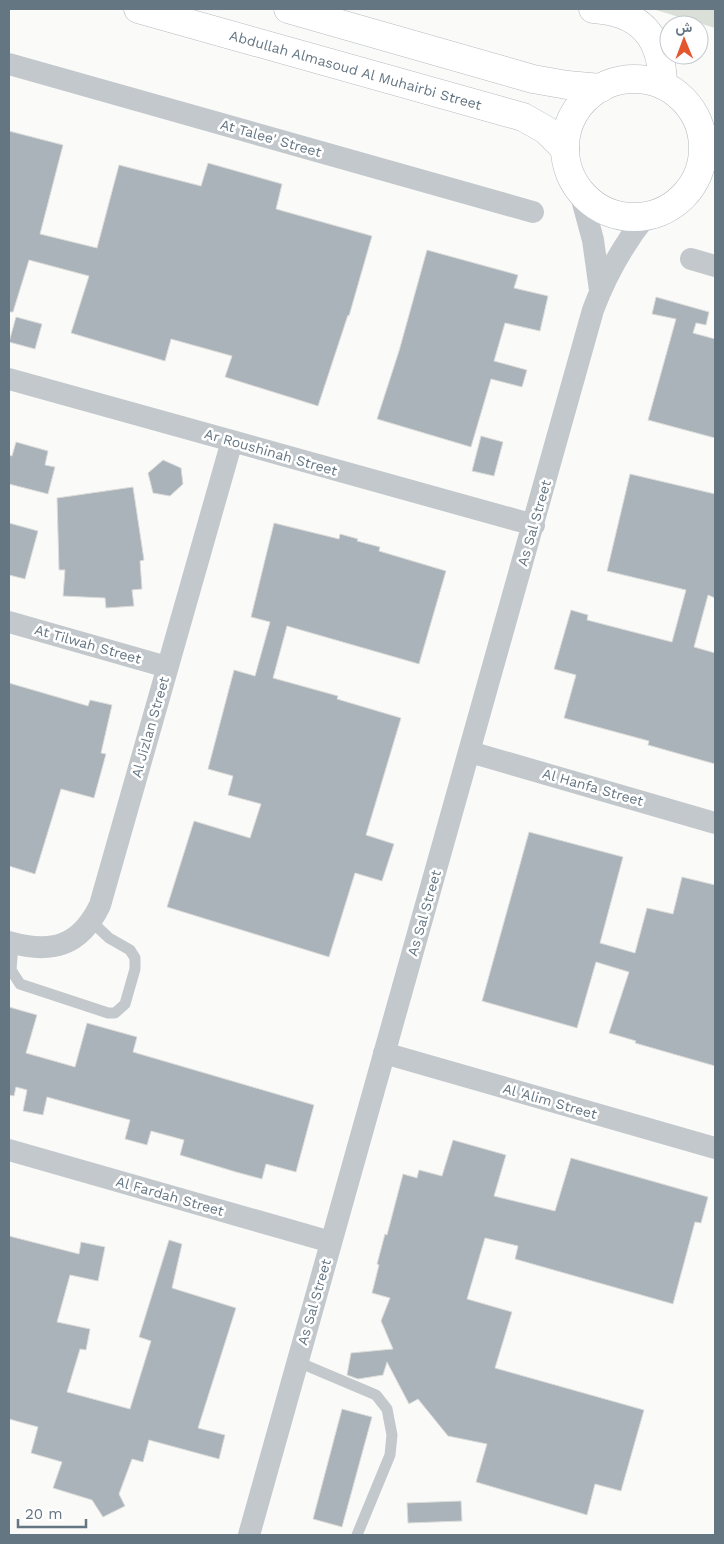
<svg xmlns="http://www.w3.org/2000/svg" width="724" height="1544" font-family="'Work Sans',Vazirmatn,sans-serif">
	<rect width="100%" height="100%" fill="#fafaf8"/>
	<!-- green -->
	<path fill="#dadfd7" d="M653,9h62v19z"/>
	<!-- building -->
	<path fill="#aab3b9" stroke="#dcdcda" d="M9,131l54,14 -23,89 57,14 22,-83 82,21 7,-23 74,21 -6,25 96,27 -23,80 -1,-1 -30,91 -93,-29 7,-21 -61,-17 -6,22 -94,-28 18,-57 -60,-16 -16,52h-4z
		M427,250l91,25 -4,13 34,8 -8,35 -35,-8 -11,38 33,9 -5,17 -31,-8 -20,68 -94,-28 22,-68z
		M656,297l53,15 -3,13 -10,-2 -3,10 22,6v99l-67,-18 28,-101 -24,-5z
		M16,317l26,7 -7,25 -26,-7z
		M481,436l22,6 -9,34 -22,-5z
		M16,442l32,9 -3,14 10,2 -7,27 -39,-10v-29l3,1z
		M163,460l18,8 2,16 -13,12 -17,-3 -5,-20z
		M630,474l85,20v104l-7,-3 -14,52 21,6v111l-67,-19 1,-4 -85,-23 12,-43 -22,-6 17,-59 17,5 -1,5 85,22 14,-52 -79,-19z
		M133,487l11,73 -4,1 2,28 -10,1 2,16 -28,2 -1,-10 -42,-2 2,-26h-6l-2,-72z
		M9,523l29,8 -13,48 -16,-4z
		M274,523l65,16 1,-5 18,5 -1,2 23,6 -1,4 67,20 -27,93 -132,-38 -14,52 65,18 -1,3 64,19 -35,117 28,9 -12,37 -27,-8 -26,84 -162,-50 27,-86 56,17 11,-34 -33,-9 5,-19 -25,-7 26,-99 21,6 15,-54 -19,-5z
		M9,683l79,23 2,-6 22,5 -11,48 5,1 -12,44 -33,-9 -26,85 -26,-8z
		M529,832l94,25 -23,86 35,10 12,-45 26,6 9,-37 33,8v181l-80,-23 1,-2 -27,-8 20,-61 -33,-10 -19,66 -95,-27z
		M9,1007l28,8 -11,38 49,14 12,-44 50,14 -4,15 181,53 -18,67 -30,-8 -4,15 -26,-7 -56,-17 4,-15 -33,-9 -4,14 -22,-6 5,-19 -83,-23 -4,18 -20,-4 4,-21 -11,-3 -2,9 -5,-1z
		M453,1140l53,15 -12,41 61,15 16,-53 137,39 -7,26 -6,-1 -22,82 -158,-45 3,-13 -33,-8 -18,61 45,13 -17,56 149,42 -23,81 -26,-7 -8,31 -111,-33 11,-38 -39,-8 -30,-37 -9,5 -22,-42 -4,13 -25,4 -11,-4 4,-22 42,-4 -12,-28 9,-23 -18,-5 7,-28 -2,-1 8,-30 2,1 16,-61 14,4 2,-8 23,6z
		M9,1236l70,18 2,-12 24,5 -7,34 -28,-6 -13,47 33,7 -4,21 -6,-1 -13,43 63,17 21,-68 -12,-4 30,-97 13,4 -10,44 64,20 -38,120 27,7 -6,24 -70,-19 -6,22 -11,-3 -13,35 6,12 -22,11 -11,-17 -39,-12 9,-26 -31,-9 7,-26 -29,-8z
		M342,1409l30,8 -30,110 -29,-8z
		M461,1501l1,20 -54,2 -1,-20z"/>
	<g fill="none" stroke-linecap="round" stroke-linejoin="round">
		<defs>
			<g id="secondary">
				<path id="s1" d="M138,9l385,108 23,13 19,19"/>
				<path d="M288,9l245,70 34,6 34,3"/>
				<circle cx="634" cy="148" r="69"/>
			</g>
			<path id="highway" d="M593,9c49,3 69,29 70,76"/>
		</defs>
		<!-- secondary casing -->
		<use href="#secondary" stroke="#b3babf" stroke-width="29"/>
		<!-- highway casing -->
		<use href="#highway" stroke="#b4b9bd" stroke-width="29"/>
		<!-- lane -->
		<path stroke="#c3c8cc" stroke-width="11" d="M13,944l-2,26 9,14 88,29h7l10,-9 10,-35v-11l-5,-8 -21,-12 -17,-16
			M298,1362l78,33 11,14 5,26 -2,20 -33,80"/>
		<!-- street -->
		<path stroke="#c3c8cc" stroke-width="22" d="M9,64l524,148
			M580,192l13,48 7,50
			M691,259l24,7
			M9,379l525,146
			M9,622l158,45
			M470,752l245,71
			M9,942c42,12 71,5 91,-37l132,-464
			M384,1053l331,95
			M9,1150l322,92
			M249,1535l344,-1225c13,-35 30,-65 53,-94"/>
		<!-- secondary -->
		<use href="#secondary" stroke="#fff" stroke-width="28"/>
		<!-- highway -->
		<use href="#highway" stroke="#fff" stroke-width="28"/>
	</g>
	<g text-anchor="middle" stroke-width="5" stroke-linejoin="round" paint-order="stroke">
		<!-- street labels -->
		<g font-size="14" fill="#657683" stroke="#fff">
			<text dy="5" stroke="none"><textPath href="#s1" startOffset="226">Abdullah Almasoud Al Muhairbi Street</textPath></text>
			<text transform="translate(271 138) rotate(16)" y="5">At Talee' Street</text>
			<text transform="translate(271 452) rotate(16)" y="5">Ar Roushinah Street</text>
			<text transform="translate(534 523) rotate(-74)" y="5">As Sal Street</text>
			<text transform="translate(88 644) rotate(16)" y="5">At Tilwah Street</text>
			<text transform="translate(150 727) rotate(-74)" y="5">Al Jizlan Street</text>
			<text transform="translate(593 787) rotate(16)" y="5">Al Hanfa Street</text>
			<text transform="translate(424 913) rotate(-74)" y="5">As Sal Street</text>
			<text transform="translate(550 1101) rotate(16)" y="5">Al 'Alim Street</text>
			<text transform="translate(170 1196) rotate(16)" y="5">Al Fardah Street</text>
			<text transform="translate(314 1302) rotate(-74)" y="5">As Sal Street</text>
		</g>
	</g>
	<!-- border -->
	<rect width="724" height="1544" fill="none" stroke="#657683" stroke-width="20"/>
	<!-- north arrow -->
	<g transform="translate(684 40) rotate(359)"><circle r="24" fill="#ffffff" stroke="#c1c8cd"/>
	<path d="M0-4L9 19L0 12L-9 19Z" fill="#e4572e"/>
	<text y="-8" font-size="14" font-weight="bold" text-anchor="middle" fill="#657683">ش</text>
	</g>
	<!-- scale -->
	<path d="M18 1519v8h68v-8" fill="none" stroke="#657683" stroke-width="2.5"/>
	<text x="25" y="1519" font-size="15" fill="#657683" stroke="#ffffff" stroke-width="4" paint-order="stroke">20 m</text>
</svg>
